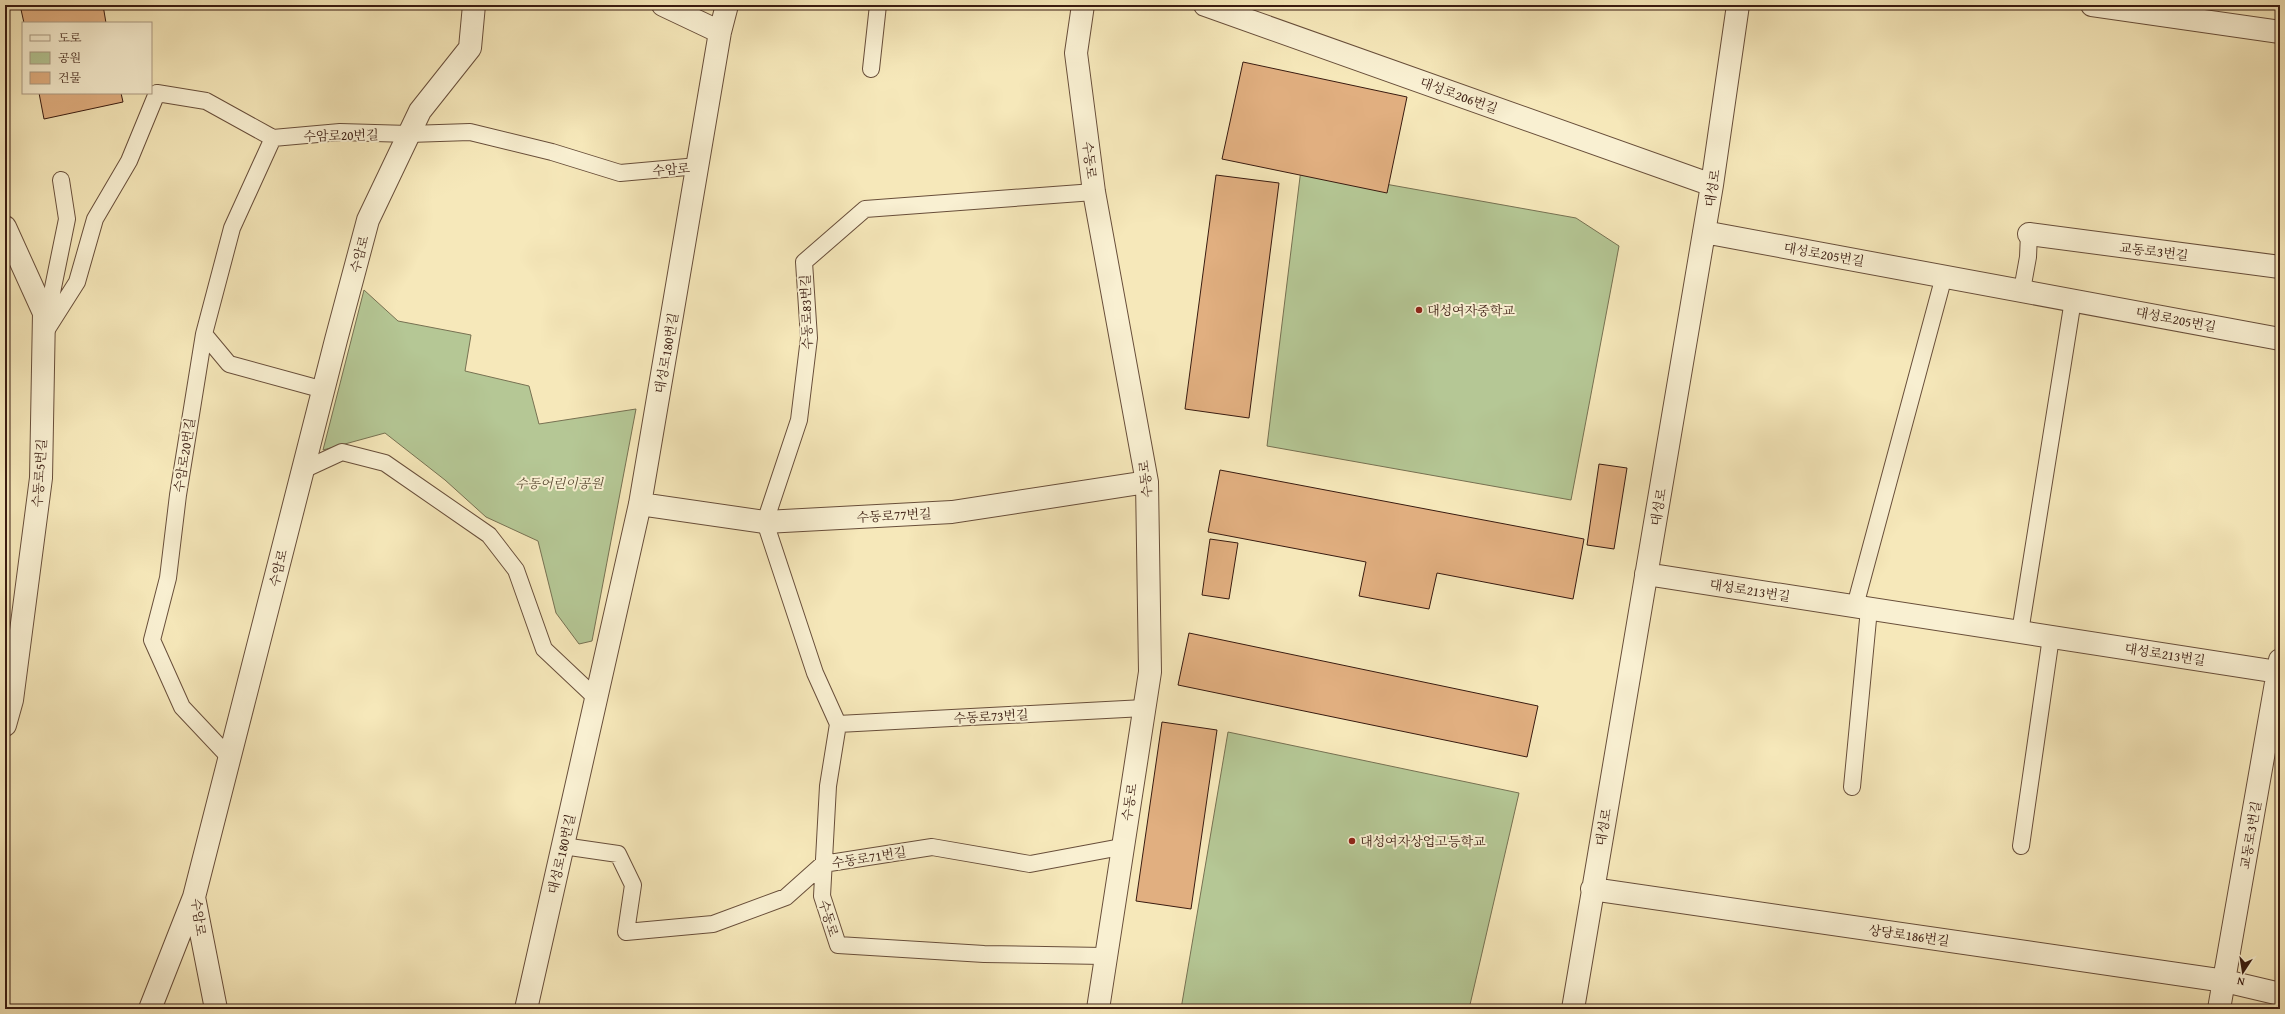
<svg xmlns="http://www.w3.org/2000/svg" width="2285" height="1014" font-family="'Gentium Book Plus','Noto Serif KR',serif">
	<rect width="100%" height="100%" fill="#f6e8ba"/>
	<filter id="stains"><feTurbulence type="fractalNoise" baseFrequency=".005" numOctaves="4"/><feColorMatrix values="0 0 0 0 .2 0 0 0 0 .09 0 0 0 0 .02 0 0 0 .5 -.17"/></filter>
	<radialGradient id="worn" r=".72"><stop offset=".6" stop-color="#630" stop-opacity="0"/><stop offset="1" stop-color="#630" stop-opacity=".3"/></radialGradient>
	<!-- green -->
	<path fill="#b5c795" stroke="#777152" d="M1301,169l275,49 43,28 -48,254 -304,-54z
		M364,290l34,31 73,14 -6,36 64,15 10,38 97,-15 -44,232 -13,3 -23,-31 -18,-72 -52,-24 -41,-37 -60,-47 -62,17z
		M1228,732l291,61 -50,216h-288z"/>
	<!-- building -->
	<path fill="#e1af80" stroke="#391b10" d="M20,5h83l3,18h-82z
		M1243,62l164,35 -20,96 -165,-34z
		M39,93h82l2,9 -79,17z
		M1216,175l63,8 -30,235 -64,-9z
		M1599,464l28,4 -13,81 -27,-4z
		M1220,470l364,69 -11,60 -136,-26 -8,36 -70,-13 7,-34 -158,-30z
		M1210,539l28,4 -9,56 -27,-4z
		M1189,633l349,73 -11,51 -349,-72z
		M1162,722l55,8 -26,179 -55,-8z"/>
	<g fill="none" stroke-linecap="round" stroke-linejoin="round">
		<defs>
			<path id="service" d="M871,69l7,-64
				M1094,192l-229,17 -61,53 5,76 -10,82 -34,102 50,151 23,51 -10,62 -6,110 16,49 146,9 120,2
				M2022,290l6,-33 1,-23
				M46,322l21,-103 -6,-39
				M44,334l33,-52 18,-63 34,-58 28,-68 49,8 67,37
				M204,334l25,30 95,26
				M303,470l39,-18 43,11 104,72 27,35 28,79 52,49
				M1855,606l89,-330
				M2020,632l53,-332
				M838,724l306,-16
				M230,758l-48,-51 -30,-67 16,-62 10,-83 26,-161 28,-106 41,-90 67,-6 69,2 61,-2 82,20 68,21 78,-7
				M1852,787l17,-178
				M563,846l55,8 15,31 -7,47 87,-8 73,-27 37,-33 109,-17 98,17 91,-17
				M2021,846l30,-209"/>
			<path id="minor" d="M663,5l57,27
				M1083,5l-7,48 18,139 53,290 3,190 -52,337
				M1205,5l507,180
				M2092,5l188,27
				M5,227l39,86 -3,165 -29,222 -7,25
				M1704,232l576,107
				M2029,234l251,33
				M640,504l125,18 187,-10 195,-30
				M1646,574l632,98
				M1592,889l633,92 55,13
				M150,1009l44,-112
				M216,1009l-22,-112 142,-557 32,-120 52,-109 50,-63 4,-43
				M526,1009l114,-505 80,-472 7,-27
				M1573,1009l139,-824 26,-180
				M2219,1009l61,-349"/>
		</defs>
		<!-- service casing -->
		<use href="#service" stroke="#684e3a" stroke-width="18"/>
		<!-- minor casing -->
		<use href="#minor" stroke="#684e3a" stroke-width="24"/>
		<!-- service -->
		<use href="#service" stroke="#f9f0d2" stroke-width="16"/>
		<!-- minor -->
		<use href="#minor" stroke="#f9f0d2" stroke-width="22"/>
	</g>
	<!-- markers -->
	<g fill="#8f2418" stroke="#f9f0d2" stroke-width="1.5">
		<circle cx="1419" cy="310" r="4"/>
		<circle cx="1352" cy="841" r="4"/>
	</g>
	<g text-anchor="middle" stroke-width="4" stroke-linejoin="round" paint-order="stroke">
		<!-- street labels -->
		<g font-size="13" fill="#391b10" stroke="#f9f0d2">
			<text transform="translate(1459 95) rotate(20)" y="5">대성로206번길</text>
			<text transform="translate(341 135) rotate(-1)" y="5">수암로20번길</text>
			<text transform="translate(1090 160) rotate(83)" y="5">수동로</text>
			<text transform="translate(671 169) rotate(-5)" y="5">수암로</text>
			<text transform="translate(1712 188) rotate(-81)" y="5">대성로</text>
			<text transform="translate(2154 251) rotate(7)" y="5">교동로3번길</text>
			<text transform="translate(359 254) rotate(-75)" y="5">수암로</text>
			<text transform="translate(1824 254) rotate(10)" y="5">대성로205번길</text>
			<text transform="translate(806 312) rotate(-92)" y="5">수동로83번길</text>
			<text transform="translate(2176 319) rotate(11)" y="5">대성로205번길</text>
			<text transform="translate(666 353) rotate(-80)" y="5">대성로180번길</text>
			<text transform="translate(184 455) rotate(-81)" y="5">수암로20번길</text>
			<text transform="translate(39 473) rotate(-86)" y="5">수동로5번길</text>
			<text transform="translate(1145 479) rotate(-96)" y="5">수동로</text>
			<text transform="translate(1658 507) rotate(-80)" y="5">대성로</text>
			<text transform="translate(894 515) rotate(-3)" y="5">수동로77번길</text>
			<text transform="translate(278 568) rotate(-76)" y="5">수암로</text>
			<text transform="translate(1750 590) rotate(9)" y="5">대성로213번길</text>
			<text transform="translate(2165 654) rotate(9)" y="5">대성로213번길</text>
			<text transform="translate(991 716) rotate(-3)" y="5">수동로73번길</text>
			<text transform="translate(1129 802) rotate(-81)" y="5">수동로</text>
			<text transform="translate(1603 827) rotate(-80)" y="5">대성로</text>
			<text transform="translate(2250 835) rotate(-80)" y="5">교동로3번길</text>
			<text transform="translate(561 854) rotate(-77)" y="5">대성로180번길</text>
			<text transform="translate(869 857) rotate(-9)" y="5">수동로71번길</text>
			<text transform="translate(199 917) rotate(82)" y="5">수암로</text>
			<text transform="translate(829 918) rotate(73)" y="5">수동로</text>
			<text transform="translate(1909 935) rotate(8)" y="5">상당로186번길</text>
		</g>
		<!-- poi labels -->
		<g font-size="13" fill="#391b10" stroke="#f9f0d2" text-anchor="start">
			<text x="1427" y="315">대성여자중학교</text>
			<text x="1360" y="846">대성여자상업고등학교</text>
		</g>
		<!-- park labels -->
		<g font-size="13" font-style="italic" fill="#5e4f38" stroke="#f9f0d2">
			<text x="559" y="488">수동어린이공원</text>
		</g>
	</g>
	<!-- margin -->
	<rect width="2285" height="1014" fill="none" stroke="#f6e8ba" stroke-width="20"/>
	<rect x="6" y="6" width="2273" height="1002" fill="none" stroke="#391b10" stroke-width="2"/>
	<rect x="10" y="10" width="2265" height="994" fill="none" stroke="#391b10"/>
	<!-- legend -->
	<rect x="22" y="22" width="130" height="72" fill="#f9f0d2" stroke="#ac9b84"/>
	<rect x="30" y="35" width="20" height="6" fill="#f9f0d2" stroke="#ac9b84"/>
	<text x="58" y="42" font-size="12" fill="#391b10">도로</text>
	<rect x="30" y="52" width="20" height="12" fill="#b5c795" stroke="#ac9b84"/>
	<text x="58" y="62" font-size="12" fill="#391b10">공원</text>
	<rect x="30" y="72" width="20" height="12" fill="#e1af80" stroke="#ac9b84"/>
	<text x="58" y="82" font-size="12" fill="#391b10">건물</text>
	<!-- north arrow -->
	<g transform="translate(2243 972) rotate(192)" stroke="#f9f0d2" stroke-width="3" paint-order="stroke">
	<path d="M0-3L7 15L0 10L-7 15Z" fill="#391b10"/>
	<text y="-6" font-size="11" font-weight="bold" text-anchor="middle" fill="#391b10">N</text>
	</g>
	<rect width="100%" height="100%" filter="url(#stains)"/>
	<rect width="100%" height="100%" fill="url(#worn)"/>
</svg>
